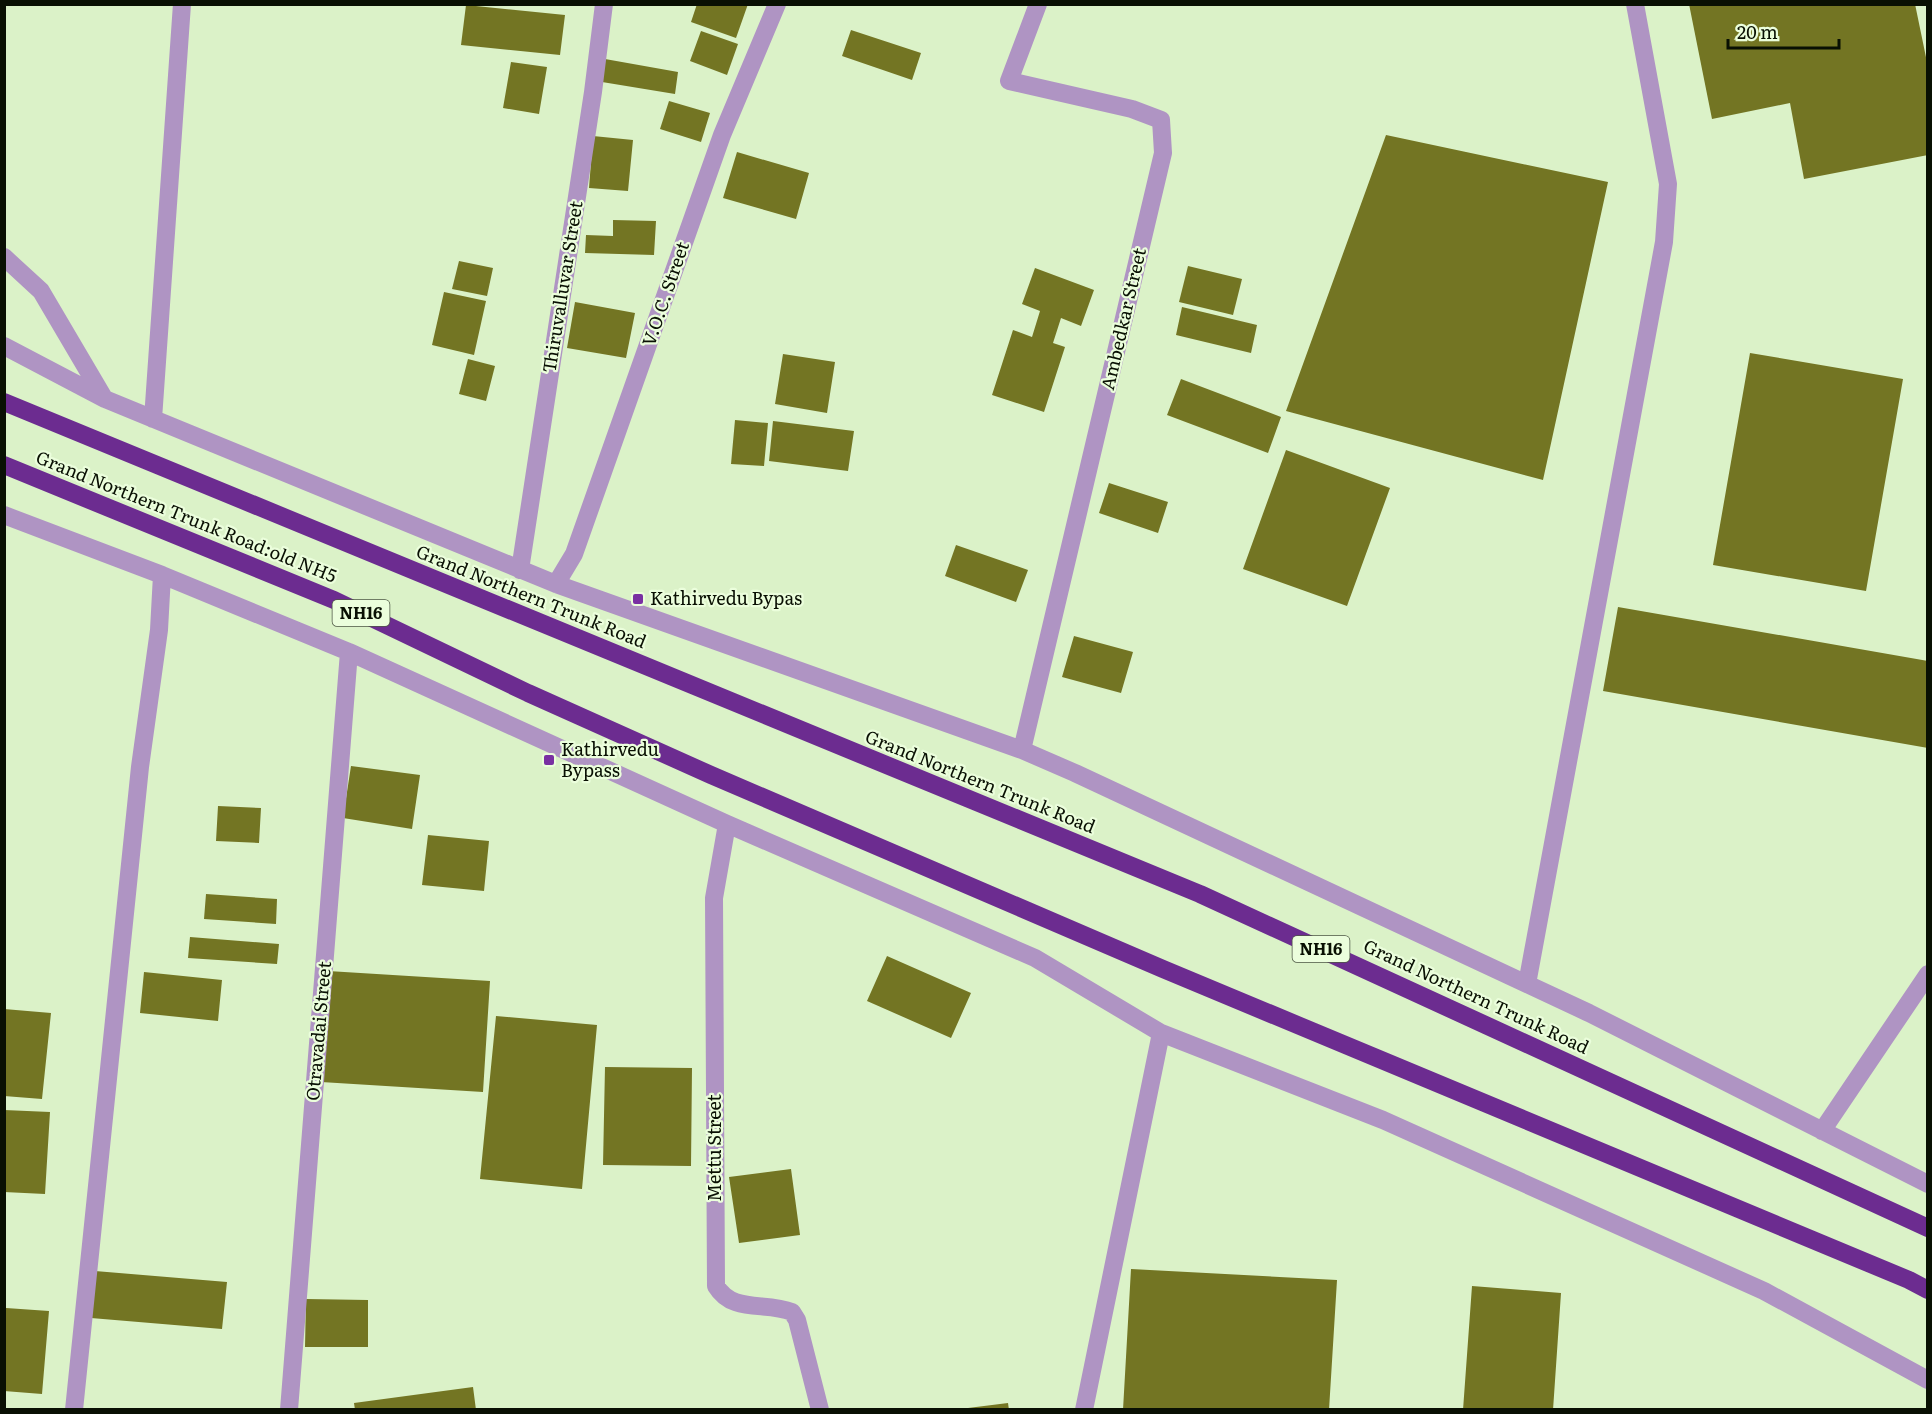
<svg xmlns="http://www.w3.org/2000/svg" width="1932" height="1414" font-family="Literata,serif">
	<rect width="100%" height="100%" fill="#dbf2c8"/>
	<!-- building -->
	<path fill="#737523" d="M697,4h51l-12,34 -45,-16z
		M1689,4h226l13,63v88l-124,24 -14,-76 -78,16z
		M466,5l99,10 -5,40 -99,-10z
		M851,30l70,23 -9,27 -70,-24z
		M701,31l37,13 -11,31 -37,-14z
		M605,59l73,13 -3,22 -73,-12z
		M511,62l36,5 -8,47 -36,-6z
		M669,101l41,12 -9,29 -41,-13z
		M1386,135l222,47 -65,298 -257,-69z
		M593,136l40,4 -5,51 -39,-3z
		M737,152l72,21 -13,46 -73,-21z
		M613,220l43,1 -2,34 -69,-2 1,-18 27,1z
		M459,261l34,7 -6,28 -35,-7z
		M1188,266l54,13 -9,36 -54,-13z
		M1035,268l59,22 -13,36 -20,-8 -8,25 12,4 -21,65 -52,-17 21,-65 19,7 8,-26 -18,-7z
		M444,292l42,9 -12,54 -42,-10z
		M575,302l60,11 -9,45 -59,-10z
		M1182,307l75,18 -6,28 -75,-18z
		M1750,353l153,26 -37,212 -153,-26z
		M783,354l52,8 -8,51 -52,-9z
		M468,359l27,7 -9,35 -27,-7z
		M1181,379l100,38 -13,36 -101,-38z
		M735,420l33,3 -4,43 -33,-2z
		M773,421l81,10 -6,40 -79,-10z
		M1286,450l104,38 -43,118 -104,-37z
		M1109,483l59,19 -10,31 -59,-20z
		M956,545l72,25 -12,32 -71,-26z
		M1618,607l310,54v87l-325,-57z
		M1074,636l59,16 -12,41 -59,-16z
		M351,766l69,9 -8,54 -69,-11z
		M218,806l43,2 -2,35 -43,-2z
		M428,835l61,6 -5,50 -62,-6z
		M206,894l71,5 -1,25 -72,-5z
		M190,937l89,7 -2,20 -89,-6z
		M887,956l84,37 -20,45 -84,-37z
		M328,971l162,10 -7,111 -162,-10z
		M144,972l78,8 -4,41 -78,-8z
		M4,1009l47,4 -9,86 -38,-3z
		M496,1016l101,9 -15,164 -102,-10z
		M605,1067l87,1 -1,98 -88,-1z
		M4,1110l46,2 -5,82 -41,-2z
		M791,1169l9,66 -61,8 -10,-66z
		M1131,1269l206,11 -8,130h-206z
		M95,1271l132,11 -5,47 -131,-11z
		M1472,1286l89,7 -8,117h-90z
		M306,1299l62,1v47h-63z
		M6,1308l43,3 -7,83 -38,-3z
		M473,1387l3,23h-121l-1,-7z
		M1008,1403l1,7h-41v-2z"/>
	<g fill="none" stroke-linecap="round" stroke-linejoin="round">
		<!-- minor -->
		<path stroke="#af94c3" stroke-width="18" d="M4,257l37,34 63,107
			M4,346l101,53 451,185 466,166 53,23 514,240 339,171
			M153,419l29,-415
			M4,515l158,60 187,77 378,172 308,134 126,75 222,87 381,171 164,89
			M520,570l73,-478 11,-88
			M556,584l18,-30 148,-419 55,-131
			M1022,750l141,-597 -2,-33 -29,-11 -123,-28 29,-77
			M727,824l-13,74 2,388c17,28 49,15 76,26l5,8 23,90
			M1527,984l137,-742 4,-58 -33,-180
			M1822,1131l106,-157
			M74,1410l66,-643 19,-137 3,-55
			M289,1410l60,-758
			M1084,1410l77,-377"/>
		<!-- highway -->
		<path stroke="#6c2c90" stroke-width="18" d="M4,402l1196,492 728,334
			M4,465l330,135 194,93 183,82 452,194 746,311 19,10"/>
	</g>
	<!-- markers -->
	<g fill="#7930a2" stroke="#ebfedc" stroke-width="2">
		<rect x="632" y="593" width="12" height="12" rx="3"/>
		<rect x="543" y="754" width="12" height="12" rx="3"/>
	</g>
	<g text-anchor="middle" stroke-width="4.5" stroke-linejoin="round" paint-order="stroke">
		<!-- shield labels -->
		<g fill="#ebfedc" stroke="#4d5744" stroke-width="1.5">
			<rect x="332.5" y="600" width="57" height="26" rx="4.5"/>
			<rect x="1292.5" y="936" width="57" height="26" rx="4.5"/>
		</g>
		<g font-size="16" font-weight="bold" fill="#091003">
			<text x="361" y="619">NH16</text>
			<text x="1321" y="955">NH16</text>
		</g>
		<!-- street labels -->
		<g font-size="18" fill="#091003" stroke="#ebfedc">
			<text transform="translate(563 287) rotate(-81)" y="6">Thiruvalluvar Street</text>
			<text transform="translate(666 294) rotate(-71)" y="6">V.O.C. Street</text>
			<text transform="translate(1124 319) rotate(-77)" y="6">Ambedkar Street</text>
			<text transform="translate(186 517) rotate(22)" y="6">Grand Northern Trunk Road:old NH5</text>
			<text transform="translate(531 597) rotate(22)" y="6">Grand Northern Trunk Road</text>
			<text transform="translate(980 782) rotate(22)" y="6">Grand Northern Trunk Road</text>
			<text transform="translate(1476 997) rotate(25)" y="6">Grand Northern Trunk Road</text>
			<text transform="translate(319 1031) rotate(-85)" y="6">Otravadai Street</text>
			<text transform="translate(715 1148) rotate(-90)" y="6">Mettu Street</text>
		</g>
		<!-- poi labels -->
		<g font-size="18" fill="#091003" stroke="#ebfedc" text-anchor="start">
			<text x="650" y="605">Kathirvedu Bypas</text>
			<text x="561" y="756">Kathirvedu<tspan x="561" dy="21">Bypass</tspan></text>
		</g>
	</g>
	<!-- border -->
	<rect width="1932" height="1414" fill="none" stroke="#091003" stroke-width="12"/>
	<!-- scale -->
	<path d="M1728 39v9h111v-9" fill="none" stroke="#091003" stroke-width="3"/>
	<text x="1737" y="39" font-size="18" fill="#091003" stroke="#ebfedc" stroke-width="4.5" paint-order="stroke">20 m</text>
</svg>
